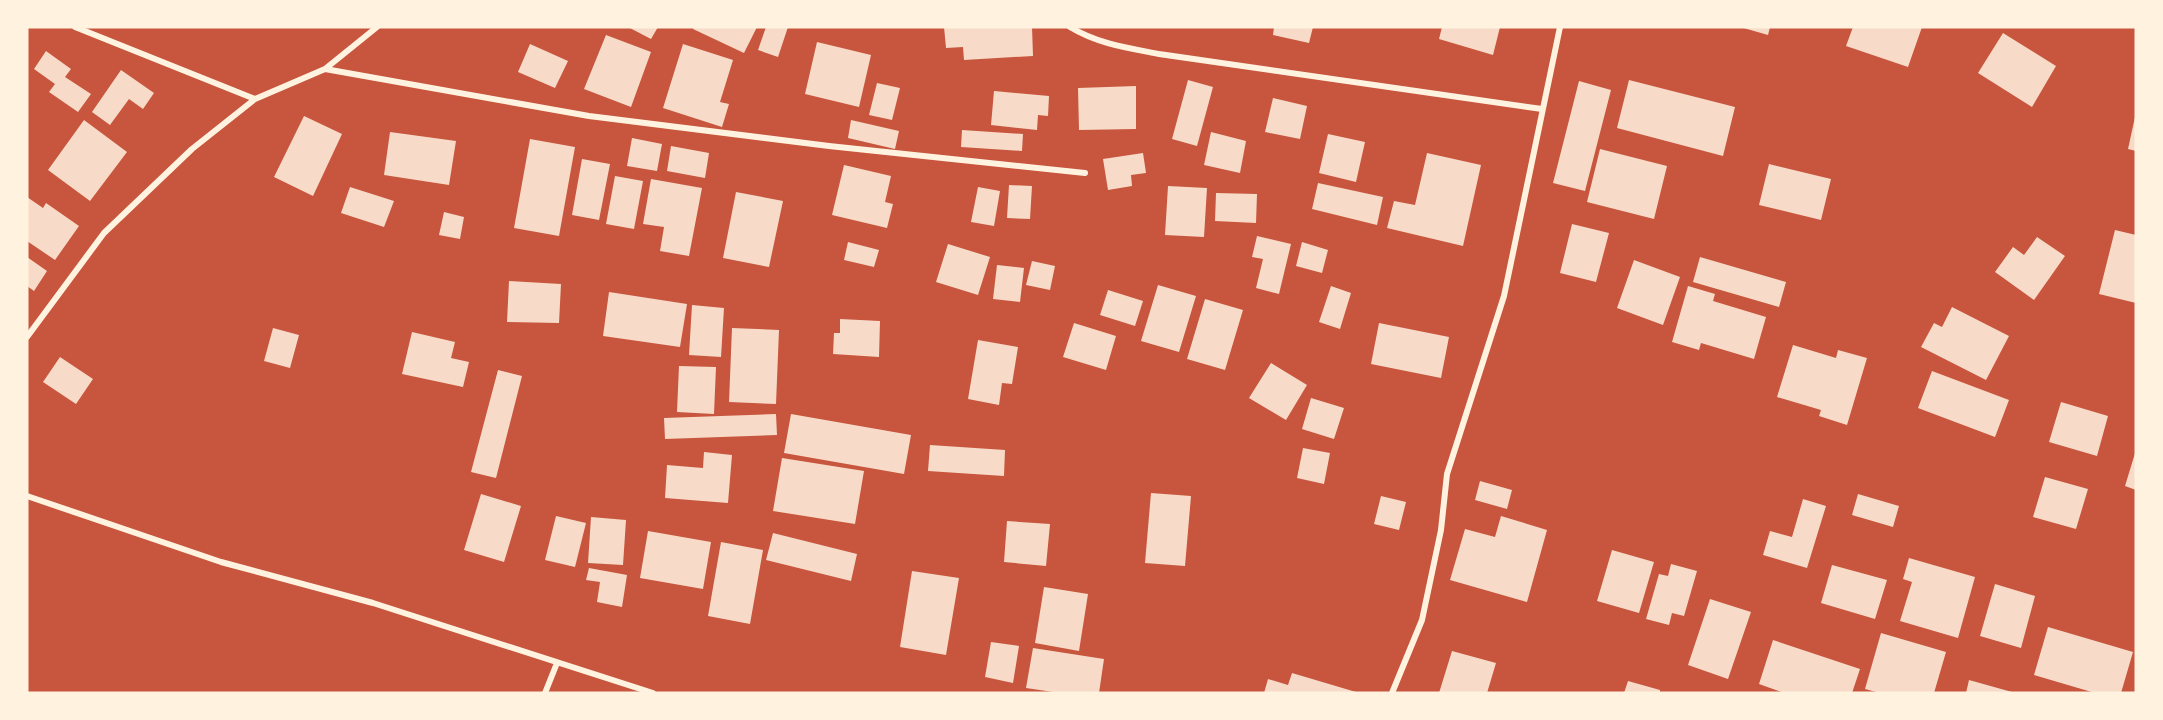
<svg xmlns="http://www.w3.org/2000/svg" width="2163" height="720" font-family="'Fira Sans',sans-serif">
	<rect width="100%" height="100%" fill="#c8553d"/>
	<!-- building -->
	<path fill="#f7dbc8" d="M628,27h30l-7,12z
		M694,27h63l-13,26 -51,-24z
		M766,27h22l-10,30 -20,-7z
		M944,27h88l1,29 -69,4 -1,-13 -17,1z
		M1274,27h39l-4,16 -36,-8z
		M1442,27h58l-7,28 -54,-16z
		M1740,27h30l-2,8z
		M1853,27h69l-14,40 -62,-21z
		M2003,33l53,33 -24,41 -54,-34z
		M606,35l45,17 -20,55 -47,-18z
		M817,42l54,13 -12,52 -54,-13z
		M530,44l38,17 -13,27 -37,-16z
		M683,44l50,16 -13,42 9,2 -7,23 -59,-19z
		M46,51l25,18 -6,8 26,17 -13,18 -29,-20 6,-8 -21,-15z
		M121,70l33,23 -11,16 -14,-10 -19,26 -18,-13z
		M1188,80l25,7 -16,59 -25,-7z
		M1629,80l106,27 -12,49 -106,-28z
		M1579,81l32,9 -26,101 -32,-8z
		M877,83l23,5 -8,32 -23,-5z
		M1136,86v43l-57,1 -1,-42z
		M994,91l55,5 -1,20 -10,-1 -1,15 -46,-5z
		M1273,98l34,8 -7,33 -35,-7z
		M304,116l38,18 -29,62 -39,-19z
		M2135,117h1v34l-8,-2z
		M84,120l43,32 -37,49 -42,-31z
		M851,120l48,11 -4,18 -47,-11z
		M962,130l61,4 -1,17 -61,-4z
		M390,132l66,9 -7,44 -65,-10z
		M1211,132l35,9 -6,32 -36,-8z
		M1328,134l37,8 -9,40 -37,-9z
		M632,138l30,6 -5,27 -30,-5z
		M530,139l45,8 -16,89 -45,-8z
		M671,146l38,7 -4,25 -38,-7z
		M1600,149l67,17 -13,53 -67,-17z
		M1143,153l3,20 -15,2 1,11 -24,4 -5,-31z
		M1427,153l54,12 -18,81 -76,-18 7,-27 21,4z
		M582,159l28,5 -11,56 -27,-5z
		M1769,164l62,15 -10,41 -62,-15z
		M844,165l47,11 -6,26 8,2 -6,24 -55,-13z
		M615,176l28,5 -9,48 -28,-5z
		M651,179l51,9 -13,68 -29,-5 4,-24 -21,-3z
		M1318,183l65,14 -6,28 -65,-16z
		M1009,185l23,1 -2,33 -23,-1z
		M1168,186l39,2 -3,49 -39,-2z
		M350,187l44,14 -10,26 -43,-14z
		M978,187l22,4 -6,35 -23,-4z
		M736,192l47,9 -14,66 -46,-9z
		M1216,193l41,1 -1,29 -41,-2z
		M27,197l16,11 3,-5 33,23 -24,34 -28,-19z
		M444,212l20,5 -4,22 -21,-4z
		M1572,224l37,9 -13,49 -36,-9z
		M2115,230l21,5v68l-37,-9z
		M1257,236l34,8 -12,50 -23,-6 7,-29 -11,-2z
		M2037,237l28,19 -31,44 -39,-28 18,-25 11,8z
		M848,242l31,8 -5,17 -30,-7z
		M1302,242l26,8 -6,23 -26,-7z
		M948,244l42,13 -12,38 -42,-13z
		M27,257l20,14 -13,20 -7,-5z
		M1700,257l86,25 -7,25 -86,-25z
		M1634,260l46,17 -17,48 -46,-17z
		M1032,261l23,5 -5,24 -24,-5z
		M997,265l27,3 -4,34 -27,-3z
		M509,281l52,3 -2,39 -52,-1z
		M1158,285l38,11 -17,56 -38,-11z
		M1331,286l20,7 -11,36 -21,-7z
		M1688,286l27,8 -2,7 53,16 -12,42 -53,-16 -2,7 -27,-8z
		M1108,290l35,11 -8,25 -35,-11z
		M609,292l78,12 -7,43 -77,-11z
		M1205,299l38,11 -18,60 -38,-11z
		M692,305l32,3 -3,49 -32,-2z
		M1952,307l57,29 -23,44 -65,-33 13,-24 8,4z
		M840,319l40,2 -1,36 -46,-3 1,-21h6z
		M1074,323l42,13 -10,34 -43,-13z
		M1379,323l70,14 -8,41 -70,-14z
		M273,328l26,7 -9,33 -26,-7z
		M732,328l47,2 -3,74 -47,-2z
		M412,332l43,10 -4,16 18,4 -6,25 -61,-13z
		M978,340l40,7 -6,37 -10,-1 -3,22 -31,-6z
		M1793,345l43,13 2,-8 29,8 -20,67 -28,-9 2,-6 -44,-13z
		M60,357l33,22 -17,25 -33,-22z
		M1271,363l36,22 -21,35 -37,-22z
		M679,366l37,1 -2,47 -37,-2z
		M498,370l24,6 -26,102 -25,-6z
		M1932,371l77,29 -14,37 -77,-29z
		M1311,398l33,10 -10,31 -32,-10z
		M2061,402l47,14 -11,40 -48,-14z
		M776,414l1,21 -112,4 -1,-21z
		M791,414l120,21 -7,39 -120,-21z
		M930,445l75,5 -1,26 -76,-5z
		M1303,448l27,5 -6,31 -27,-6z
		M2136,450v40l-11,-4z
		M704,452l28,3 -4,48 -63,-5 2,-33 36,3z
		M782,458l82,13 -9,53 -82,-13z
		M2045,477l43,12 -12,40 -43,-12z
		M1480,481l32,9 -5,19 -32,-9z
		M1151,493l40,3 -6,70 -40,-3z
		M481,494l40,12 -17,56 -40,-12z
		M1858,494l41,12 -6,21 -41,-12z
		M1381,496l25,6 -7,28 -25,-6z
		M1803,499l23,7 -19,62 -44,-13 7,-24 22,6z
		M556,516l30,7 -11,44 -30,-7z
		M1501,516l46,14 -20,72 -77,-22 15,-51 30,8z
		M591,517l35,3 -3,45 -35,-2z
		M1007,521l43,3 -4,42 -42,-4z
		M648,531l63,11 -8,47 -63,-11z
		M773,533l84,21 -6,27 -85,-21z
		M721,542l42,8 -13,74 -42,-8z
		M1612,550l42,12 -15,51 -42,-12z
		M1909,558l66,19 -17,61 -58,-17 12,-39 -9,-3z
		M1671,564l26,7 -13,45 -12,-3 -3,12 -23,-6 13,-45 9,2z
		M1832,565l55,15 -12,39 -54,-16z
		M589,568l38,7 -5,32 -25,-5 3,-20 -14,-2z
		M912,571l47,7 -13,77 -46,-8z
		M1995,584l40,12 -14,52 -41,-12z
		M1044,587l44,7 -9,57 -44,-8z
		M1710,599l41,13 -23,67 -40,-14z
		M2048,627l85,25 -12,41h-26l-61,-18z
		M1881,633l65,19 -12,41h-54l-15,-4z
		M1773,640l87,29 -8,24h-68l-25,-9z
		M991,642l28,4 -6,37 -28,-6z
		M1033,648l71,11 -5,34h-39l-34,-5z
		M1452,651l44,12 -9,30h-48z
		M1292,673l64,19v1h-92l4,-14 20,6z
		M1969,680l43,12v1h-46z
		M1628,681l32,9v3h-36z"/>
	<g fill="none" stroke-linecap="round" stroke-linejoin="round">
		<!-- minor -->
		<path stroke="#fff3e0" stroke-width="6" d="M75,27l180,72
			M1070,27c28,17 58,21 89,27l383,55
			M325,69l264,47 240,30 256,27
			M27,337l77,-104 88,-84 63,-50 70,-30 52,-42
			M27,496l194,66 152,41 280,90
			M545,693l12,-30
			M1392,693l30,-73 19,-90 6,-56 57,-178 56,-269"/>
	</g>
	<!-- border -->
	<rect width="2163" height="720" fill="none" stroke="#fff3e0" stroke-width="57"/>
</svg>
